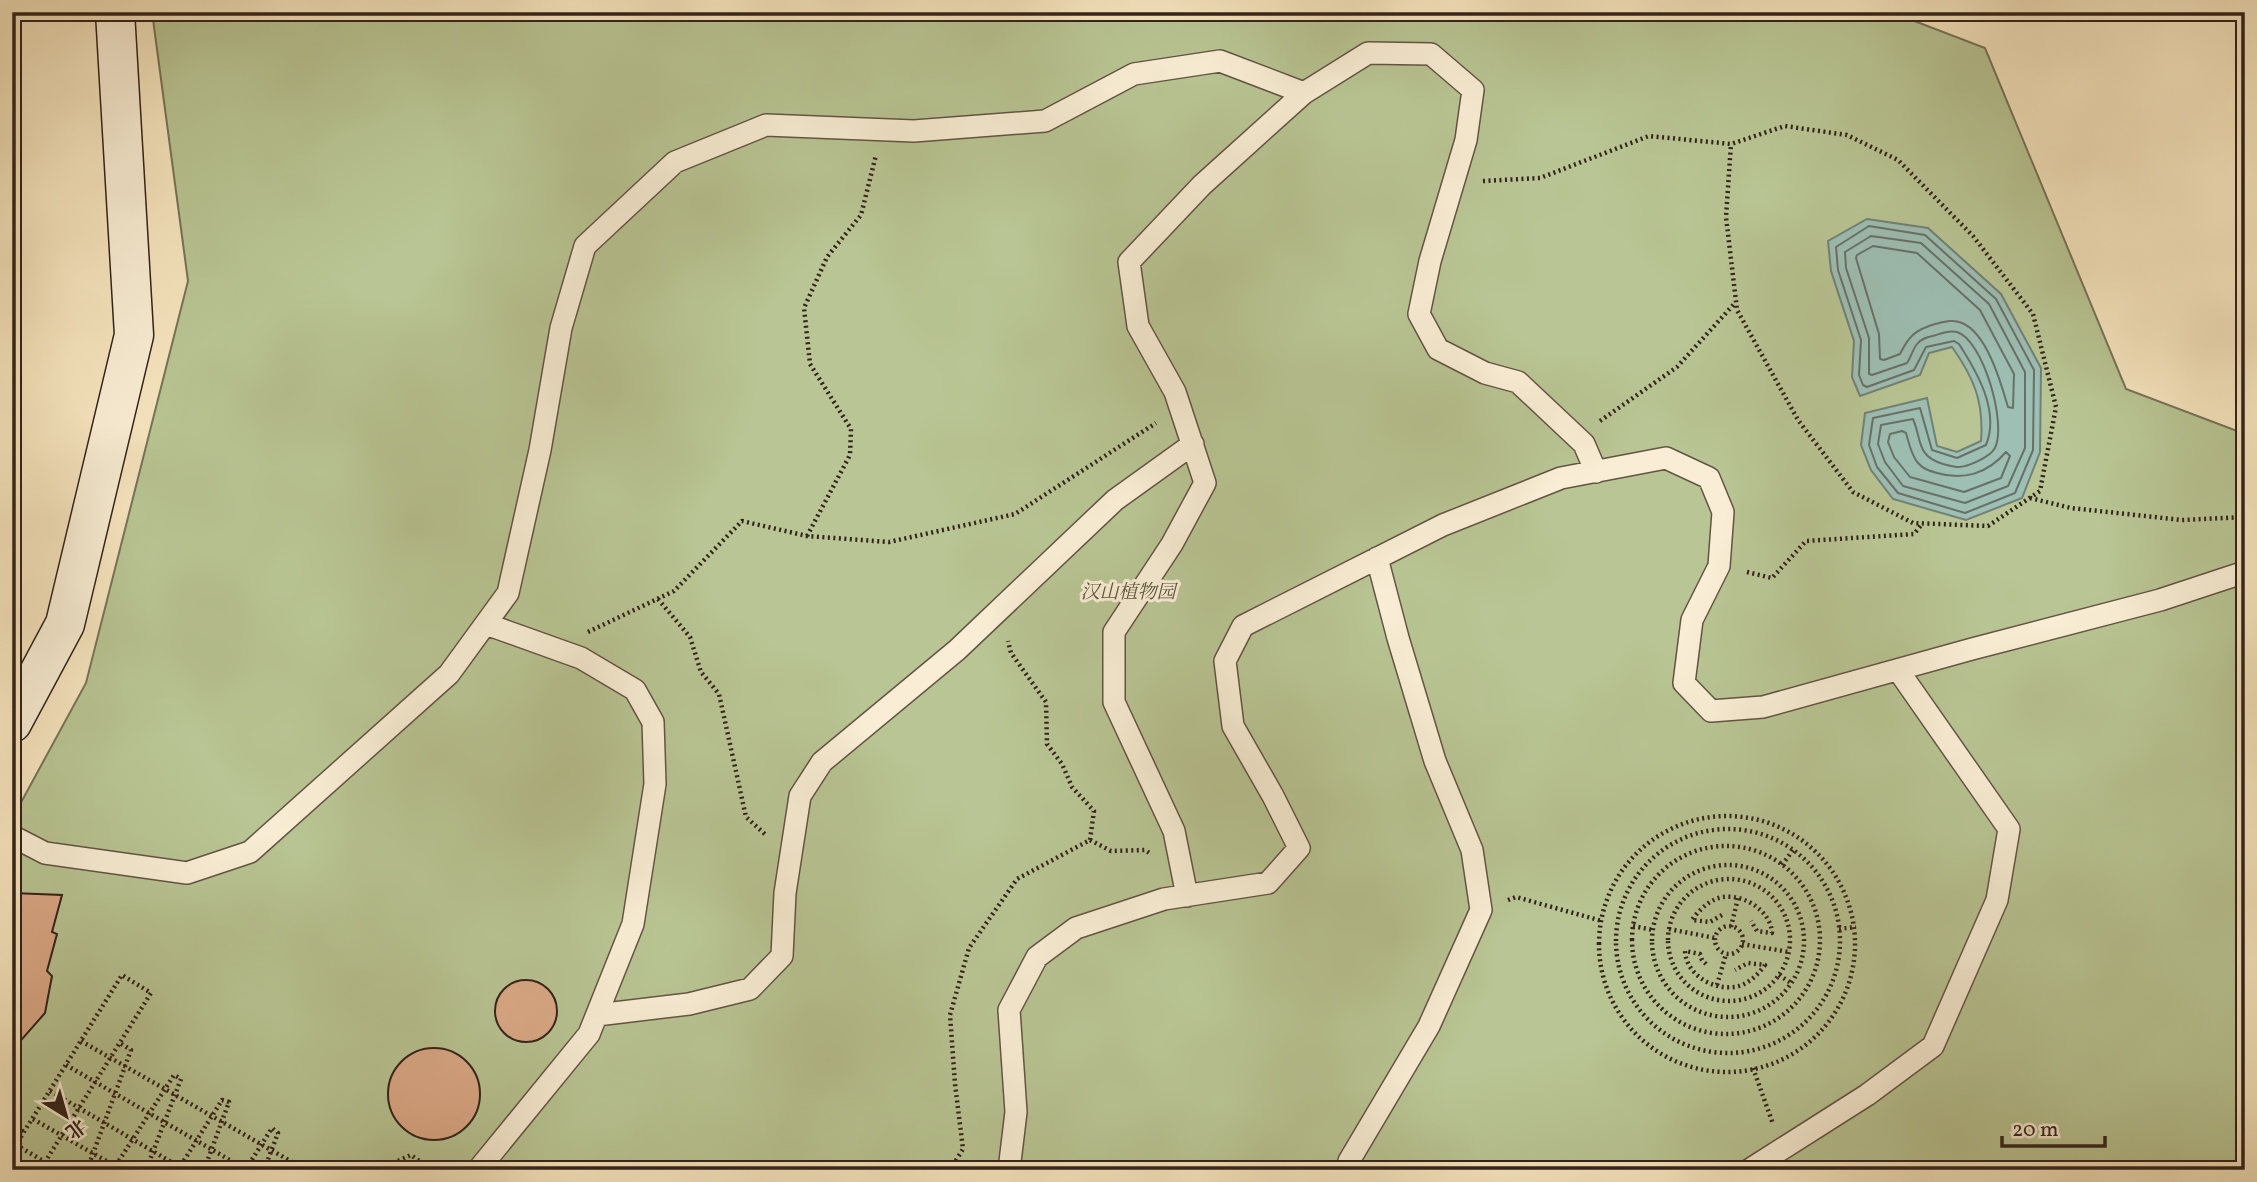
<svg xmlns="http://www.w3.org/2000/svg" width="2257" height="1182" font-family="Vollkorn,'Noto Serif SC',serif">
	<rect width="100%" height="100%" fill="#f6e5bf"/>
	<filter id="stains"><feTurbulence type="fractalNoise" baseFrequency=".00286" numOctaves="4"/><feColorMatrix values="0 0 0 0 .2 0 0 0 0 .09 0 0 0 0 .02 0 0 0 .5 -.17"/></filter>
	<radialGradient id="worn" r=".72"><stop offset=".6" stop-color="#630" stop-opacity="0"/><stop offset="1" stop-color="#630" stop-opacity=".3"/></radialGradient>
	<!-- green -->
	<path fill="#b9c594" stroke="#767458" stroke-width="2" d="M152,12h1739l94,36 141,341 119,45v736h-2233v-351l74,-136 102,-402z"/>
	<!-- water -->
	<path fill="#9dbfb4" stroke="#728177" stroke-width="2" d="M1867,219l61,9 73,66 40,74 -1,84 -18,46 -56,22 -73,-21 -22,-29 -10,-25 4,-32 62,-15 10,48 20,6 24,-11c3,-39 -7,-63 -29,-94l-23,6 -9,22 -60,21 -8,-19 2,-36 -23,-70 -3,-30z"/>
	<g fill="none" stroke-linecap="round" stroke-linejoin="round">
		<!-- shore -->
		<path stroke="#687168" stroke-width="2" d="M1869,226l56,9 71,64 38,71 -1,80 -18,43 -50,20 -67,-20 -21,-26 -8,-22 4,-27 47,-10 12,42 25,8 29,-13c14,-34 -9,-73 -27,-101l-5,-3 -28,6 -12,23 -47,17 -4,-2 -4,-10 2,-35 -23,-70 -2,-23z
			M1871,236l50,7 68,61 36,68v76l-17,38 -43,17 -62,-17 -18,-24 -7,-18 3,-19 32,-6c9,21 3,37 30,45 5,1 10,3 15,3 10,0 32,-10 37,-19 12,-25 -12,-108 -38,-116 -7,-2 -15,1 -21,3 -7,2 -15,3 -19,9 -4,5 -6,13 -10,19l-35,12 -3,-1v-36l-23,-70 -1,-16z
			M1873,246l44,7 63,57 34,64 -1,34 -5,-1c-7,-24 -21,-74 -46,-84 -9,-4 -18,-1 -27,1 -20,6 -26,12 -35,30l-16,6 -4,-1 -1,-25 -23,-76 1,-3z
			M1902,431l4,2c3,10 5,22 12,30 5,6 12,8 19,10 27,8 51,0 69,-21l4,4 -9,22 -37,14 -54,-15 -16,-20 -6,-15 2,-8z"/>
	</g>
	<!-- building -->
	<path fill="#dba987" stroke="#32231b" stroke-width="2" d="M12,893l50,2 -10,37 5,2 -10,37 5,5 -7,37 -23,26 -10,15v-126h3z
		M495 1011a31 31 0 1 1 62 0a31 31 0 1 1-62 0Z
		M388 1094a46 46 0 1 1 92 0a46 46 0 1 1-92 0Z"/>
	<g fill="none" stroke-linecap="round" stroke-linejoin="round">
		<defs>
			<path id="lane" d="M12,836l33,17 142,20 63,-21 199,-178 59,-81 32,-143 21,-122 24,-82 90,-84 91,-37 148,6 131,-10 89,-47 86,-13 84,32
				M1187,896l-13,-65 -60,-129v-70l58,-88 33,-61 -30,-91 -37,-66 -9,-64 73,-77 102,-92 64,-40 63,1 42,36 -7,50 -36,121 -11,53 19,35 47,24 33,9 66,62 12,28
				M597,1015l92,-11 61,-15 32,-33 3,-63 15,-97 22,-34 135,-112 158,-150 78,-56
				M478,1170l111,-136 44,-110 22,-140 -2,-62 -18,-32 -54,-32 -95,-34
				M1009,1170l7,-58 -7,-102 28,-53 39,-29 88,-29 104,-16 31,-35 -26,-52 -40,-70 -8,-65 18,-35 200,-101 118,-47 105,-20 43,20 14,34 -4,54 -27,54 -8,63 27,28 52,-4 209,-58 188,-49 85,-28
				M1347,1170l2,-9 80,-135 52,-116 -9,-60 -37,-89 -37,-123 -21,-80
				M1749,1170l118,-75 66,-49 64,-146 12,-71 -111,-159"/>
			<path id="secondary" d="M12,723l53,-99 69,-289 -19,-323"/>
		</defs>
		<!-- lane casing -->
		<use href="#lane" stroke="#635444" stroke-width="24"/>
		<!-- secondary casing -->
		<use href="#secondary" stroke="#32231b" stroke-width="41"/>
		<!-- path -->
		<path stroke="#32231b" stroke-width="4.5" stroke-dasharray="2 3.5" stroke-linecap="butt" d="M1483,181l57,-3 109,-42 82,8 54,-18 62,9 51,25 75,76 60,78 23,93 -16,84 -52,35 -75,-3 -60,-31 -55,-72 -61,-110 -11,-93 5,-73
			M1600,421l77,-54 58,-64
			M2030,498l41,10 111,12 63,-3
			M807,536l43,-81 1,-26 -41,-65 -6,-56 23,-51 34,-42 15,-60
			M1747,572l25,6 34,-37 108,-7 8,-10
			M658,599l32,38 11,35 18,22 27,123 21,19
			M588,632l86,-41 68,-70 65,15 82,6 126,-28 141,-91
			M1599 944a128 128 0 1 1 256 0a128 128 0 1 1-256 0Z
			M1616 941a112 112 0 1 1 224 0a112 112 0 1 1-224 0Z
			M1090,840l21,11 34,-1 6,4
			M1632 940a94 94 0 1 1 188 0a94 94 0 1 1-188 0Z
			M1652 941a76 76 0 1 1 152 0a76 76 0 1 1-152 0Z
			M1782,865l11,-15
			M1668 940a61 61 0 1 1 122 0a61 61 0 1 1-122 0Z
			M1508,900l8,-3 86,24
			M1722,915l-12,7 -18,-2c7,-10 18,-21 31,-23 21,-3 48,14 49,36l-15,-2 -6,-10
			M1633,926l20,4
			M1715 940a14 14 0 1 1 28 0a14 14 0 1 1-28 0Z
			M1731,927l7,-29
			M1669,929l46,9
			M1839,929l17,-2
			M1742,944l47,8
			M1706,964l-4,-4 -2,-6 -15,-3c1,23 27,39 49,36 12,-1 24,-12 31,-22l-17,-2 -13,7
			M1779,975l12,8
			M1717,985l9,-31
			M81,1041l225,129
			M66,1065l181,105
			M1753,1068l20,56
			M50,1091l135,79
			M33,1119l89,51
			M12,1125l12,7
			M16,1145l43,25
			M12,1151l110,-176 29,18 -111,177
			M246,1169l26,-41 6,5 -14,37
			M87,1170l44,-120 -11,-7
			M113,1170l61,-95 7,4 -35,91
			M178,1170l44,-70 7,2 -25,68
			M378,1170l33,-15 21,15
			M950,1170l13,-21 -8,-65 -5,-69 19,-67 48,-69 73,-39 4,-29 -22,-24 -10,-23 -15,-20 -1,-42 -35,-49 -3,-12"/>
		<!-- lane -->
		<use href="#lane" stroke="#f9eed5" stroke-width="21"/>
		<!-- secondary -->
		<use href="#secondary" stroke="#f9eed5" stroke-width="38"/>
	</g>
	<g text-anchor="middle" stroke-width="6" stroke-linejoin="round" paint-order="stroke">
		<!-- park labels -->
		<g font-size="19" font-style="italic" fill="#5a543f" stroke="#f9eed5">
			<text x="1128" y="598">汉山植物园</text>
		</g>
	</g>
	<!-- margin -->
	<rect width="2257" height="1182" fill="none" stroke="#f6e5bf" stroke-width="42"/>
	<rect x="14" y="14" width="2229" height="1154" fill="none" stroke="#32231b" stroke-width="3.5"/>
	<rect x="21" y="21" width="2215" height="1140" fill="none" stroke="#32231b" stroke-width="2"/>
	<!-- north arrow -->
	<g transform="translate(66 1116) rotate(143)" stroke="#f9eed5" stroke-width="5" paint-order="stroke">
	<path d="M0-5L12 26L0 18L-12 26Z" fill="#32231b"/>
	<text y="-10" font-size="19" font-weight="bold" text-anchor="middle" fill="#32231b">北</text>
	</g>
	<!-- scale -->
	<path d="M2002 1136v10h103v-10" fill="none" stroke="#32231b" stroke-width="3.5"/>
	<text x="2012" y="1136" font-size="21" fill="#32231b" stroke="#f9eed5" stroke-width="5" paint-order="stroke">20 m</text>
	<rect width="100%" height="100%" filter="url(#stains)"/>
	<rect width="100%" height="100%" fill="url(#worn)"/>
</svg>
